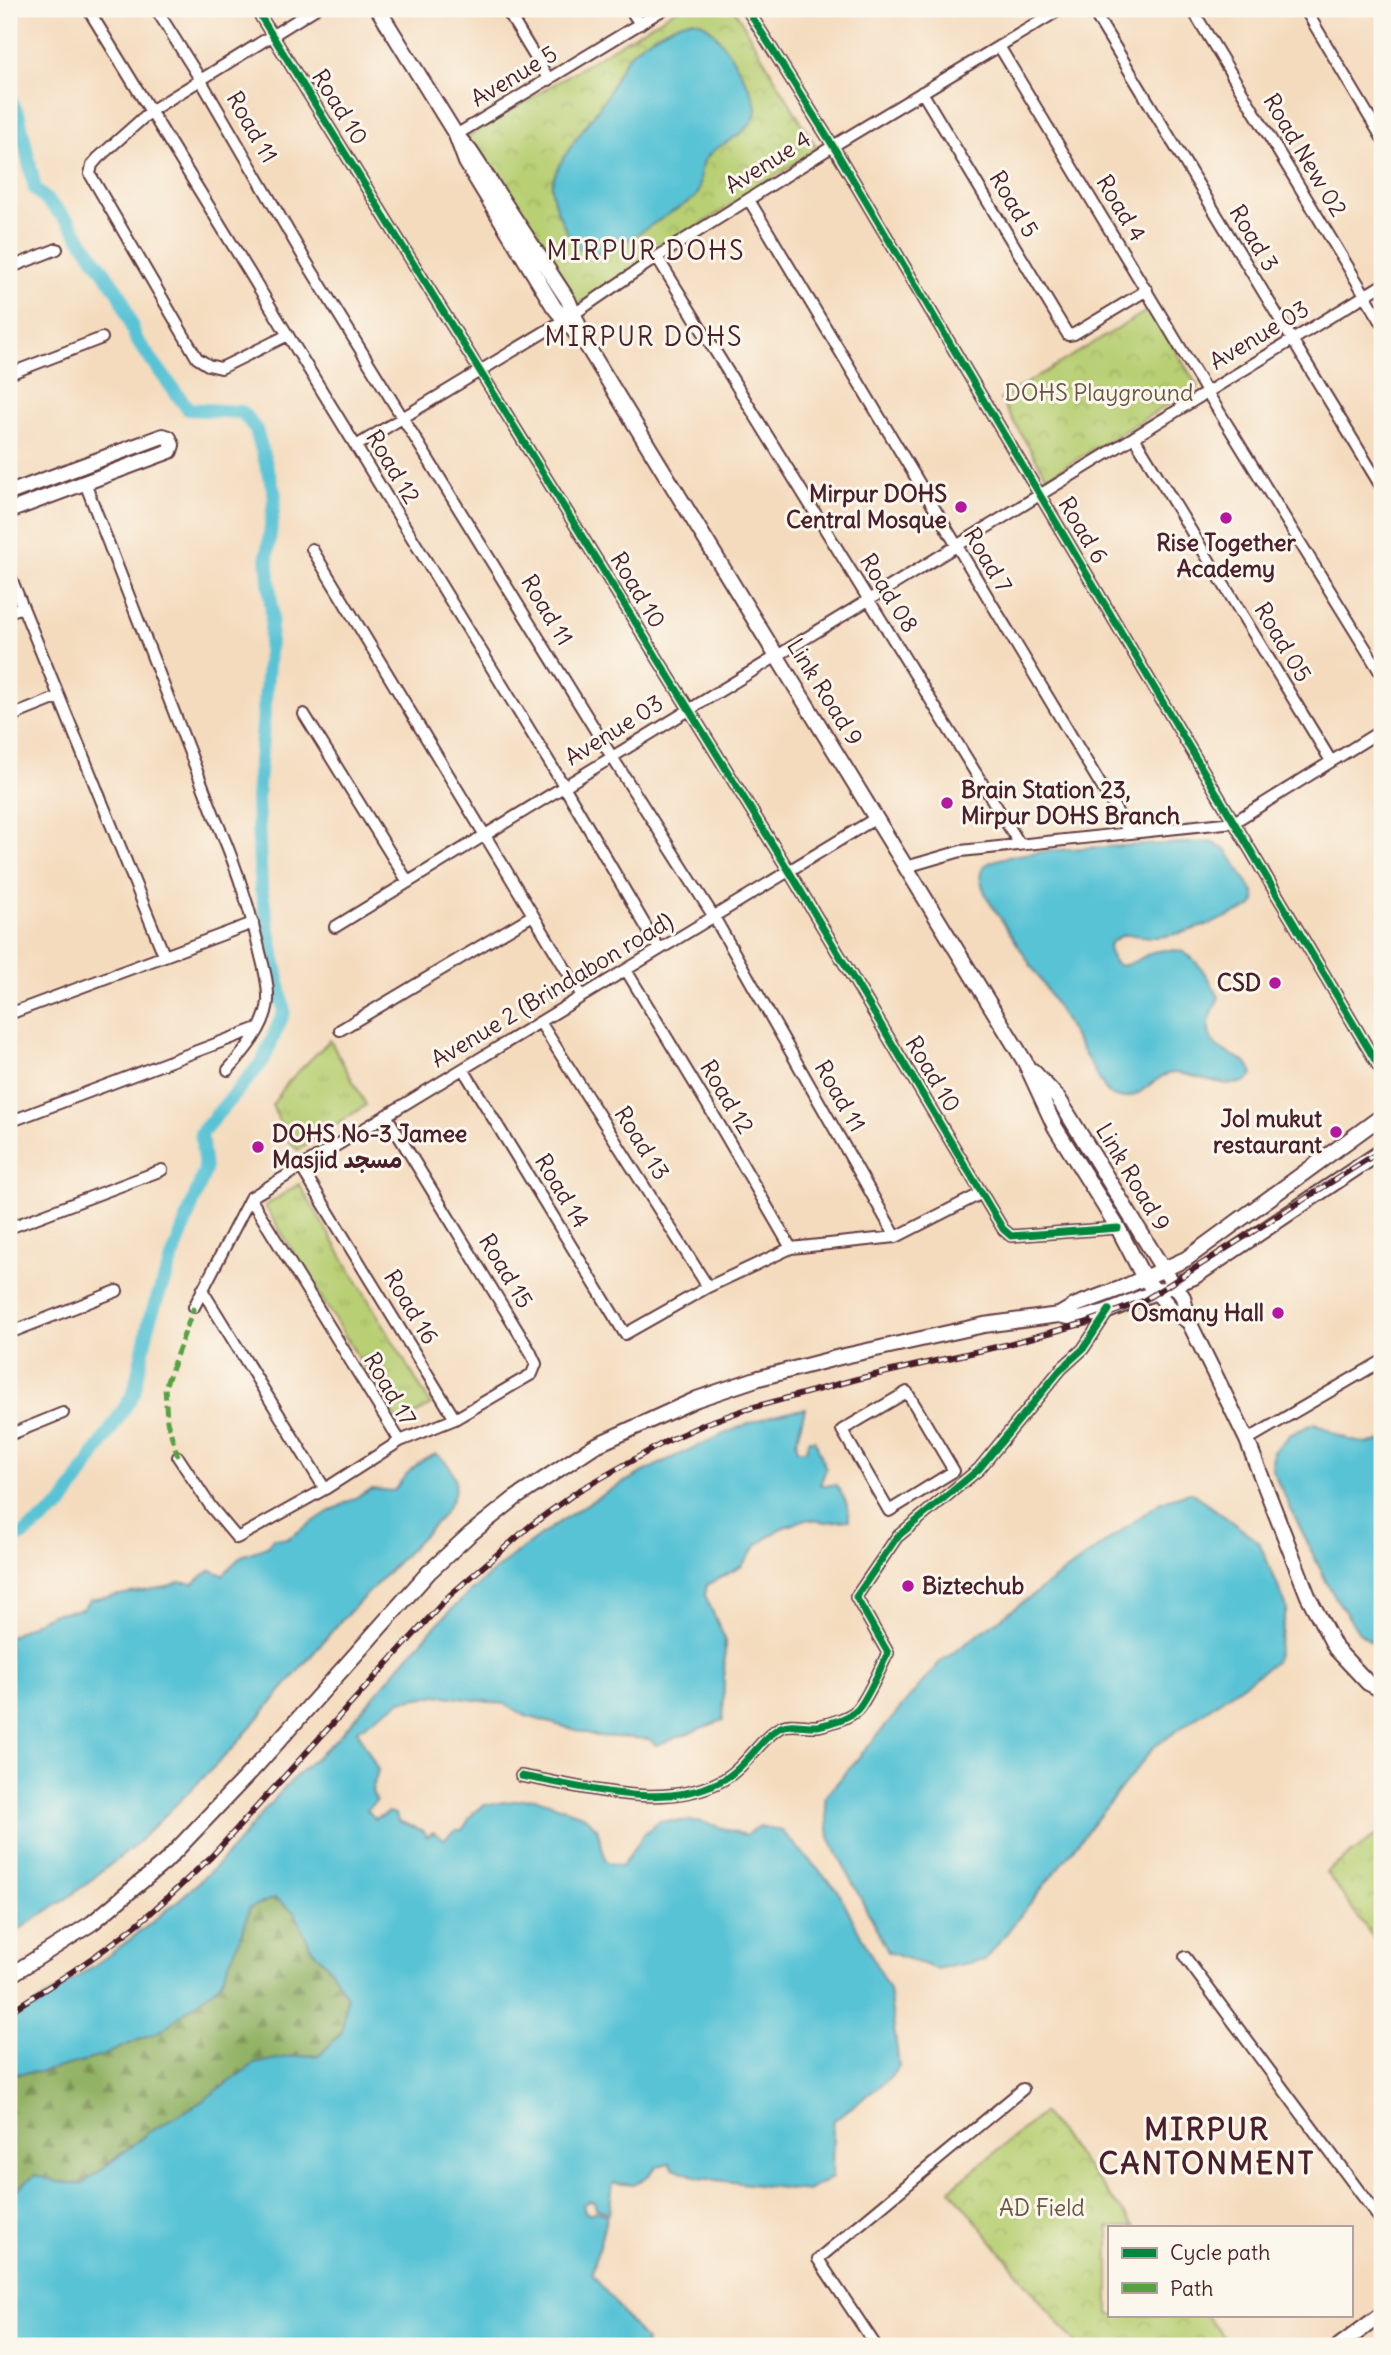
<svg xmlns="http://www.w3.org/2000/svg" width="1391" height="2355" font-family="Delius,'Playpen Sans Arabic',sans-serif">
	<defs>
		<pattern id="grass-tufts" width="24" height="20" patternUnits="userSpaceOnUse" patternTransform="scale(1.75)"><rect width="24" height="20" fill="#b8cf73"/><path d="M3 7l-1-3M5 7V3M7 7l1-3M15 17l-1-3M17 17v-4M19 17l1-3" fill="none" stroke="#a0b164"/></pattern>
		<pattern id="forest-firs" width="22" height="20" patternUnits="userSpaceOnUse" patternTransform="scale(1.75)"><rect width="22" height="20" fill="#92b265"/><path d="M5 1l3.5 6h-7zM16 11l3.5 6h-7z" fill="#799053"/></pattern>
		<pattern id="park-crowns" width="20" height="18" patternUnits="userSpaceOnUse" patternTransform="scale(1.75)"><rect width="20" height="18" fill="#b8cf73"/><path d="M2 6a3 3 0 1 1 6 0M12 15a3 3 0 1 1 6 0" fill="none" stroke="#a0b164"/></pattern>
	</defs>
	<rect width="100%" height="100%" fill="#fbf7ec"/>
	<filter id="ink" filterUnits="userSpaceOnUse"><feTurbulence type="fractalNoise" baseFrequency=".0143" numOctaves="2"/><feDisplacementMap in="SourceGraphic" scale="14" xChannelSelector="R" yChannelSelector="G"/><feConvolveMatrix kernelMatrix="1 2 1 2 8 2 1 2 1" color-interpolation-filters="sRGB"/></filter>
	<filter id="wash" filterUnits="userSpaceOnUse"><feTurbulence type="fractalNoise" baseFrequency=".00686" numOctaves="4" result="noise"/><feDisplacementMap in="SourceGraphic" scale="28" xChannelSelector="R" yChannelSelector="G"/><feGaussianBlur stdDeviation="1.57" result="paint"/><feColorMatrix in="noise" values="0 0 0 0 0 0 0 0 0 0 0 0 0 0 0 0 0 1.4 0 .05"/><feComposite in="paint" operator="in"/></filter>
	<g filter="url(#wash)">
		<rect width="100%" height="100%" fill="#f4dbbe"/>
		<!-- grass -->
		<path fill="url(#grass-tufts)" stroke="#81774f" stroke-width="2" d="M330,1040l36,65 -68,45 -11,-11 -15,-34 17,-24z
			M299,1184l132,221 -32,19 -134,-218z"/>
		<!-- forest -->
		<path fill="url(#forest-firs)" stroke="#6e6848" stroke-width="2" d="M275,1898l20,14 15,34 21,24 16,27 -5,35 -22,23 -33,2 -86,45 -53,31 -65,51 -26,-2 -22,-7 -26,21v-122l32,-2 202,-140 6,-24z"/>
		<!-- park -->
		<path fill="url(#park-crowns)" stroke="#81774f" stroke-width="2" d="M677,9h57l83,140 -241,158 -110,-169z
			M1150,309l48,78 -151,90 -47,-78z
			M1382,1831v119l-56,-78z
			M1043,2113l92,114h-26v88h97l26,31h-155l-127,-157z"/>
		<!-- water -->
		<path fill="#59c3d5" stroke="#527180" stroke-width="2" d="M689,20c8,0 14,2 20,8 13,11 53,71 46,87 -9,24 -38,26 -51,46 -7,11 0,25 -8,36l-83,52c-9,4 -17,8 -26,4 -16,-6 -38,-52 -35,-69 5,-25 40,-64 54,-87 9,-15 14,-34 27,-46 14,-13 38,-26 56,-31z
			M1211,842l16,9 27,42 1,9 -4,5c-30,13 -62,27 -95,30 -20,1 -31,-10 -47,8 3,37 27,14 44,7 7,-2 20,-3 27,-1 18,6 30,31 39,46 -3,8 -9,18 -10,26 -4,35 37,27 44,51 -12,22 -55,1 -76,-1 -20,-2 -33,24 -53,25 -11,1 -17,-6 -22,-14l-57,-97 -57,-88c-5,-11 -13,-25 -2,-34 19,-18 190,-21 225,-23z
			M805,1409l-9,33 2,8h8l3,-10h6l11,29 -6,16h16c8,11 13,21 13,35l-24,2 -19,-3 -24,9 -25,17 -15,21 -35,19 -2,10 20,44 -2,81 -67,25 -7,-6 -52,-3 -71,-20 -21,-12 -68,-9 -36,6 -44,29 21,40 -6,21 4,10 -9,8 8,10 14,-7 7,2 2,7 26,10 3,6 6,-5 11,7 12,-9h6l12,-18 11,-7 50,-7 47,17 15,13 9,34 16,4 23,-33 14,-12h40l46,14 14,-8 23,4 56,60 51,99 10,76 -10,13 -56,42 -1,57 -25,13 -108,-13 -26,-10 -3,-5 -13,3 -9,10 -14,9 -21,-2 -4,30 -13,-5 -2,-6 -6,-1 -5,4 2,7 5,2 6,-3 11,4 -15,59 54,68 -1,4h-636v-150l26,-21 22,7 26,2 65,-51 53,-31 53,-38 33,-7 33,-2 22,-23 5,-35 -16,-27 -21,-24 -15,-33 -20,-15 -26,10 -6,24 -24,53 -57,45 -63,27 -58,15 -32,2v-53c75,-46 147,-96 210,-158 25,-25 45,-54 70,-80 15,-16 34,-30 50,-47 38,-41 72,-87 112,-126 70,-68 151,-121 240,-161 35,-16 75,-36 114,-40z
			M1315,1423c19,10 45,27 67,17v209l-23,-16 -29,-44 -58,-119 1,-18 18,-18z
			M436,1454c27,19 23,41 4,64l-102,106 -105,124 -100,99 -64,50 -60,39v-299l42,-23 31,-5 8,-9 77,-13 12,-5 13,2 19,-14 12,5 18,-19 26,-9 6,-9 14,1 41,-27 44,-23 22,2c12,-18 22,-29 42,-37z
			M1191,1492l68,50 28,66 -12,54 -121,85 -169,213 -49,9 -48,-17 -59,-115 -4,-40 114,-134 222,-161z"/>
		<g fill="none" stroke-linecap="round" stroke-linejoin="round">
			<!-- canal -->
			<path stroke="#59c3d5" stroke-width="14" d="M9,98l10,18 16,73 34,33 52,74 15,43 52,70 54,3 14,18 19,65 -8,61 5,60 -15,182 4,90 23,124 -21,49 -62,72 4,37 -55,148 -16,75 -72,112 -38,29 -15,7"/>
		</g>
	</g>
	<g filter="url(#ink)">
		<g fill="none" stroke-linecap="round" stroke-linejoin="round">
			<defs>
				<path id="street" d="M88,9l476,777 95,163
					M156,9l44,70 107,184 305,494 102,160 182,320
					M256,9l533,862 214,358 8,7 107,-8
					M506,9l43,71
					M630,9l10,15
					M747,9l86,137 549,926
					M1092,9l290,479
					M1192,9l190,314
					M1305,9l77,129
					M999,46l208,346 175,283
					M922,92l146,243 6,-1 73,-44
					M456,135l208,-126
					M749,200l380,632
					M657,257l362,586
					M9,268l48,-19
					M288,335l-67,33 -13,-3 -11,-7 -107,-184 2,-9 6,-7 54,-48 163,-101
					M9,374l93,-36
					M1134,437l197,324
					M356,446l218,-132 83,-57 176,-111 228,-137
					M85,483l129,332c20,44 34,87 45,133 4,17 10,36 9,53 -2,26 -24,51 -40,69
					M312,549l270,447
					M9,573l155,382
					M9,612l13,-5
					M304,714l104,168
					M9,717l50,-20
					M906,867l55,-16 273,-29 148,-92
					M335,927l1047,-642
					M626,970l93,154 72,124
					M9,1014l244,-91
					M540,1022l168,265
					M340,1030l193,-115
					M463,1069l162,265 83,-47 83,-39 105,-11 86,-44
					M386,1115l144,236 6,13 -4,10 -77,45
					M9,1122l249,-94
					M301,1167l154,252 -55,22
					M250,1198l626,-380
					M9,1228l153,-58
					M202,1290l123,199
					M194,1307l56,-109
					M9,1333l108,-42
					M907,1392l47,79 -65,40 -47,-81z
					M9,1435l54,-22
					M1247,1440l135,-79
					M178,1457l33,50 26,31 88,-49 75,-48 -150,-243
					M521,1776c62,10 140,36 200,5 25,-13 40,-44 60,-54 10,-5 25,0 37,-1 11,-2 31,-8 39,-16 11,-12 23,-42 31,-57l-32,-56 41,-60 82,-68 82,-100 22,-20 26,-39
					M1185,1957l197,265
					M876,2346l-58,-87 205,-170"/>
				<path id="secondary" d="M378,9l78,126 10,27 88,145 25,30
					M456,135l14,16 98,149 19,46 438,716 30,65 63,101 26,50 30,34 15,10
					M9,493l154,-57 6,2 3,7 -2,6 -161,60
					M1033,1071l25,27 105,171 20,28 6,25 58,118 61,156 28,53 32,34 14,7
					M1059,1315l17,-10 46,-17 64,-29 196,-143
					M9,1976l83,-53 73,-61 92,-97 172,-193 40,-37 45,-36 80,-53 103,-47 62,-21 81,-21 144,-32 75,-10 21,4 25,-7 89,-35 188,-126
					M1339,2346l43,-32"/>
			</defs>
			<!-- street casing -->
			<use href="#street" stroke="#643b41" stroke-width="14"/>
			<!-- secondary casing -->
			<use href="#secondary" stroke="#643b41" stroke-width="18"/>
			<!-- street -->
			<use href="#street" stroke="#fff" stroke-width="10"/>
			<!-- secondary -->
			<use href="#secondary" stroke="#fff" stroke-width="14"/>
			<defs>
				<path id="rail" d="M9,2012c43,-27 86,-54 126,-86 26,-21 51,-46 76,-69l238,-261 81,-70 48,-35 85,-48 44,-20 40,-14 110,-30 148,-34 80,-22 58,-22 239,-151"/>
			</defs>
			<!-- rail casing -->
			<use href="#rail" stroke="#4a1f2b" stroke-width="6"/>
			<!-- rail -->
			<use href="#rail" stroke="#fbf7ec" stroke-width="3.5" stroke-dasharray="10" stroke-linecap="butt"/>
			<!-- quiet -->
			<path stroke="#56a243" stroke-width="5" stroke-dasharray="10 5" stroke-linecap="butt" d="M178,1457l-11,-36 -2,-34 29,-80"/>
			<defs>
				<path id="cycleway" d="M256,9l533,862 214,358 8,7 107,-8
					M747,9l86,137 549,926
					M521,1776c62,10 140,36 200,5 25,-13 40,-44 60,-54 10,-5 25,0 37,-1 11,-2 31,-8 39,-16 11,-12 23,-42 31,-57l-32,-56 41,-60 82,-68 82,-100 22,-20 26,-39"/>
			</defs>
			<!-- cycleway casing -->
			<use href="#cycleway" stroke="#fbf7ec" stroke-width="11"/>
			<!-- cycleway -->
			<use href="#cycleway" stroke="#00873e" stroke-width="7"/>
		</g>
	</g>
	<!-- markers -->
	<g fill="#b5179e" stroke="#fbf7ec" stroke-width="2.5">
		<circle cx="961" cy="507" r="7"/>
		<circle cx="1226" cy="518" r="7"/>
		<circle cx="947" cy="803" r="7"/>
		<circle cx="1275" cy="983" r="7"/>
		<circle cx="1336" cy="1132" r="7"/>
		<circle cx="258" cy="1147" r="7"/>
		<circle cx="1278" cy="1313" r="7"/>
		<circle cx="908" cy="1586" r="7"/>
	</g>
	<g text-anchor="middle" stroke-width="6" stroke-linejoin="round" paint-order="stroke">
		<!-- street labels -->
		<g font-size="23" fill="#4a1f2b" stroke="#fbf7ec">
			<text transform="translate(514 76) rotate(-31)" y="8">Avenue 5</text>
			<text transform="translate(340 107) rotate(58)" y="8">Road 10</text>
			<text transform="translate(252 127) rotate(60)" y="8">Road 11</text>
			<text transform="translate(1305 155) rotate(59)" y="8">Road New 02</text>
			<text transform="translate(768 162) rotate(-32)" y="8">Avenue 4</text>
			<text transform="translate(1014 204) rotate(59)" y="8">Road 5</text>
			<text transform="translate(1121 208) rotate(59)" y="8">Road 4</text>
			<text transform="translate(1254 238) rotate(59)" y="8">Road 3</text>
			<text transform="translate(1259 335) rotate(-31)" y="8">Avenue 03</text>
			<text transform="translate(393 467) rotate(59)" y="8">Road 12</text>
			<text transform="translate(1083 530) rotate(59)" y="8">Road 6</text>
			<text transform="translate(988 560) rotate(59)" y="8">Road 7</text>
			<text transform="translate(638 590) rotate(59)" y="8">Road 10</text>
			<text transform="translate(889 593) rotate(58)" y="8">Road 08</text>
			<text transform="translate(547 610) rotate(59)" y="8">Road 11</text>
			<text transform="translate(1283 642) rotate(59)" y="8">Road 05</text>
			<text transform="translate(825 692) rotate(58)" y="8">Link Road 9</text>
			<text transform="translate(614 730) rotate(-32)" y="8">Avenue 03</text>
			<text transform="translate(552 990) rotate(-31)" y="8">Avenue 2 (Brindabon road)</text>
			<text transform="translate(933 1074) rotate(59)" y="8">Road 10</text>
			<text transform="translate(840 1096) rotate(60)" y="8">Road 11</text>
			<text transform="translate(727 1097) rotate(59)" y="8">Road 12</text>
			<text transform="translate(642 1143) rotate(58)" y="8">Road 13</text>
			<text transform="translate(1133 1177) rotate(59)" y="8">Link Road 9</text>
			<text transform="translate(562 1191) rotate(59)" y="8">Road 14</text>
			<text transform="translate(506 1271) rotate(59)" y="8">Road 15</text>
			<text transform="translate(411 1307) rotate(59)" y="8">Road 16</text>
			<text transform="translate(390 1389) rotate(60)" y="8">Road 17</text>
		</g>
		<!-- park labels -->
		<g font-size="23" fill="#6b5441" stroke="#fbf7ec">
			<text x="1099" y="401">DOHS Playground</text>
			<text x="1042" y="2216">AD Field</text>
		</g>
		<!-- poi labels -->
		<g font-size="23" font-weight="bold" fill="#4a1f2b" stroke="#fbf7ec" text-anchor="end">
			<text x="947" y="502">Mirpur DOHS<tspan x="947" dy="26">Central Mosque</tspan></text>
			<text x="1226" y="551" text-anchor="middle">Rise Together<tspan x="1226" dy="26">Academy</tspan></text>
			<text x="961" y="798" text-anchor="start">Brain Station 23,<tspan x="961" dy="26">Mirpur DOHS Branch</tspan></text>
			<text x="1261" y="991">CSD</text>
			<text x="1322" y="1127">Jol mukut<tspan x="1322" dy="26">restaurant</tspan></text>
			<text x="272" y="1142" text-anchor="start">DOHS No-3 Jamee<tspan x="272" dy="26">Masjid مسجد</tspan></text>
			<text x="1264" y="1321">Osmany Hall</text>
			<text x="922" y="1594" text-anchor="start">Biztechub</text>
		</g>
		<!-- quarter labels -->
		<g font-size="26" letter-spacing="2" fill="#4a1f2b" stroke="#fbf7ec">
			<text x="646" y="260">MIRPUR DOHS</text>
			<text x="644" y="346">MIRPUR DOHS</text>
		</g>
		<!-- district labels -->
		<g font-size="30" font-weight="bold" letter-spacing="2" fill="#4a1f2b" stroke="#fbf7ec">
			<text x="1207" y="2140">MIRPUR<tspan x="1207" dy="34">CANTONMENT</tspan></text>
		</g>
	</g>
	<!-- margin -->
	<rect width="1391" height="2355" fill="none" stroke="#fbf7ec" stroke-width="35"/>
	<!-- legend -->
	<rect x="1108" y="2226" width="245" height="91" fill="#fbf7ec" stroke="#b4a19f" stroke-width="2"/>
	<rect x="1122" y="2248" width="35" height="10" fill="#00873e" stroke="#b4a19f" stroke-width="2"/>
	<text x="1170" y="2260" font-size="21" fill="#4a1f2b">Cycle path</text>
	<rect x="1122" y="2283" width="35" height="10" fill="#56a243" stroke="#b4a19f" stroke-width="2"/>
	<text x="1170" y="2296" font-size="21" fill="#4a1f2b">Path</text>
</svg>
